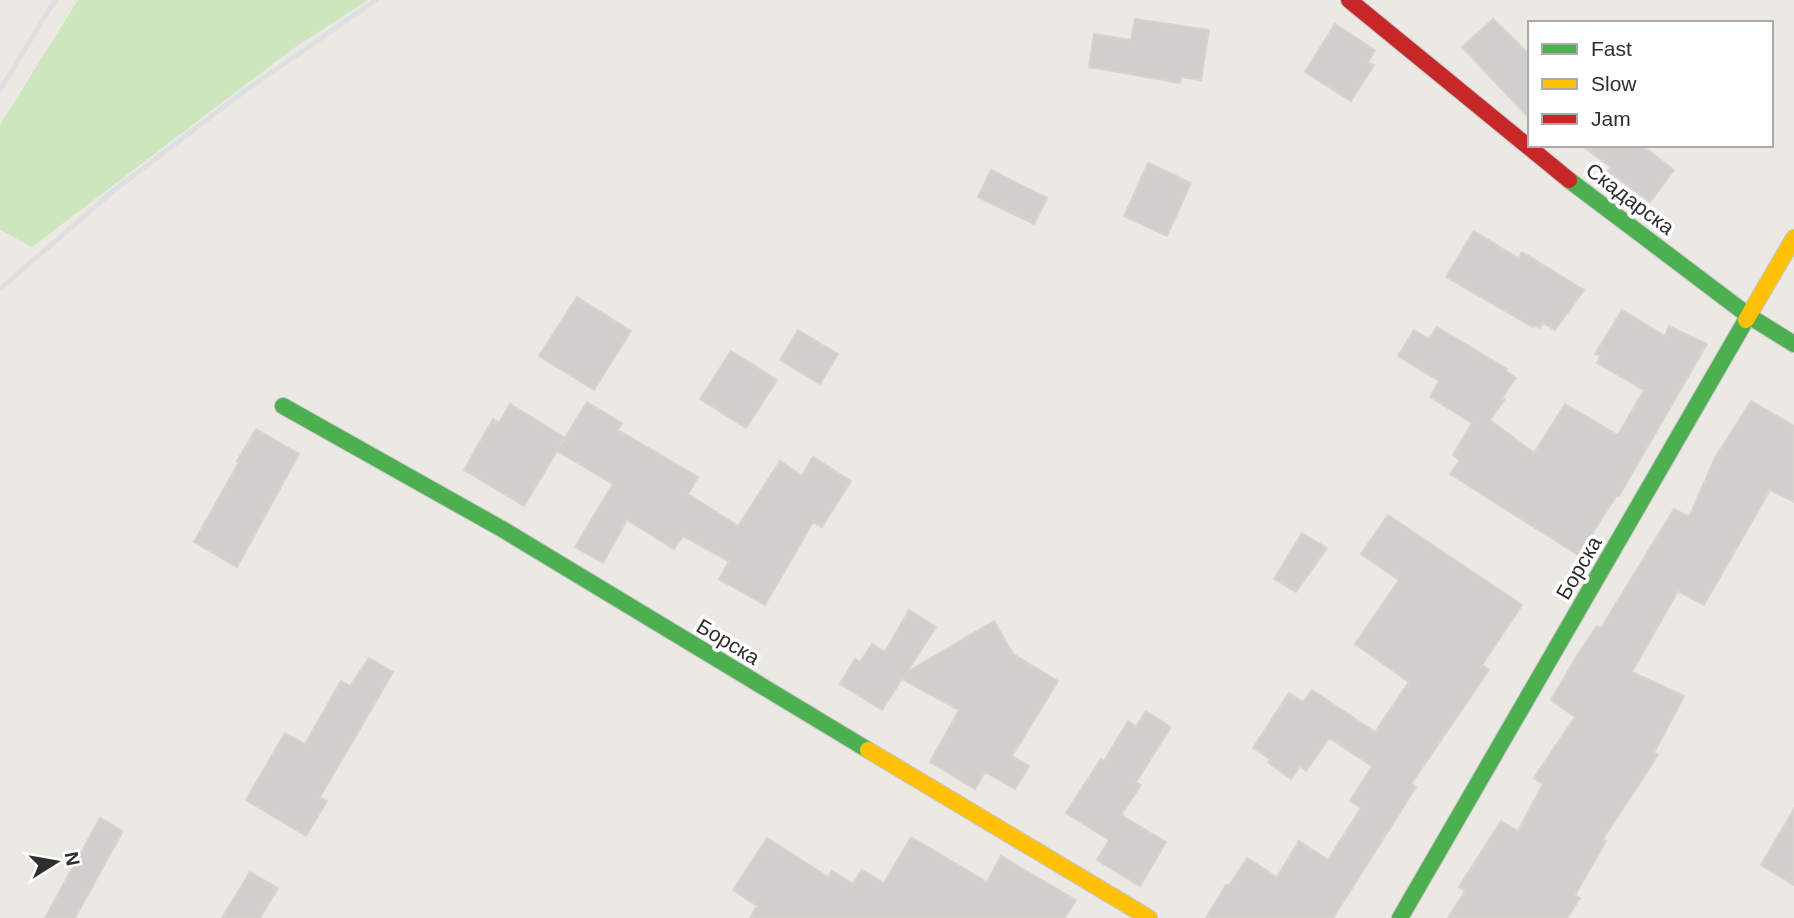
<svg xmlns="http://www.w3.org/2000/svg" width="1794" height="918" font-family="Arial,sans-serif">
	<rect width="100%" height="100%" fill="#ece8e4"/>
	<!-- green -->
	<path fill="#cee6be" d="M78,0h290l-74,48 -262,199 -32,-17v-105z"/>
	<!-- building -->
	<path fill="#d1cecb" stroke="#d7d4d0" stroke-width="2" d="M1135,19l74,11 -8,50 -20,-3 -1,6 -91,-16 5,-33 37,6z
		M1493,19l37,36v64l-68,-72z
		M1335,24l40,26 -7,12 6,3 -23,36 -46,-29z
		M1581,145h60l33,25 -24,32 -42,-31 3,-4z
		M1148,163l43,20 -24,53 -43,-20z
		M991,170l56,28 -13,26 -56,-27z
		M1474,231l44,27 4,-6 62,38 -29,40 -12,-7 -3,5 -5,-3 -2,2 -87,-50z
		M577,297l54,34 -37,59 -55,-34z
		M1622,310l43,26 4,-10 38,18 -88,152 -2,-1 -39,60 -128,-81 10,-14 -7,-5 19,-32 -42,-26 9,-16 -41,-25 16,-26 15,9 8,-12 70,42 -1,2 10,7 -14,20 3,1 -15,21 44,33 31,-49 53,31 26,-45 -47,-27 3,-7 -5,-2z
		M798,330l40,24 -18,30 -40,-24z
		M731,351l46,29 -31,48 -46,-29z
		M1751,401l43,25v76l-24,-12 -66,115 -26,-14 -46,81 52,24 -30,57 4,2 -55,84 3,2 -31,54 5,3 -13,20h-119l17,-27 -6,-4 42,-66 17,10 25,-47 -9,-6 41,-61 -24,-17 27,-46 19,-28 4,2 73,-119 15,8 26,-59z
		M587,402l35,21 -4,7 80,47 -10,17 50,32 42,-65 22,15 11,-19 38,24 -29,46 -9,-5 -48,83 -46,-26 10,-18 -46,-25 -9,13 -47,-29 -24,43 -28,-16 38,-63 -56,-33 -33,55 -60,-36 29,-51 6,4 11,-19 55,34 -6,9z
		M256,429l43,25 -62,113 -43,-25 45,-80 -2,-1z
		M1388,515l134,90 -40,60 7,5 -78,114 5,3 -83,131h-127l20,-33 3,1 18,-28 30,19 22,-36 29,19 33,-52 -11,-7 22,-35 -43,-28 -23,33 -6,-5 -9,13 -23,-17 2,-3 -17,-11 36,-55 14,9 9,-12 63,42 34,-50 -54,-38 44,-64 -38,-26z
		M1302,533l25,15 -31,44 -22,-13z
		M909,610l27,17 -29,45 87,-51 19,33 45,27 -46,75 17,10 -14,23 -30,-17 -10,17 -45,-27 29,-52 -57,-31 -20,31 -42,-26 15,-25 5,3 12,-18 13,8z
		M369,658l24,14 -73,125 7,4 -21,35 -60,-36 39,-67 20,11 36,-63 9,5z
		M1146,711l25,16 -35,55 5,3 -20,30 45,27 -26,44 -43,-26 12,-20 -43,-27 35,-54 3,2 24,-40 8,6z
		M1794,809v76l-33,-20z
		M100,818l23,13 -48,87h-30z
		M911,837l76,45 14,-26 75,44 -11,18h-315l7,-12 -24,-16 34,-52 61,39 4,-6 21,13 9,-14 22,13z
		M250,872l28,16 -18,30h-38z"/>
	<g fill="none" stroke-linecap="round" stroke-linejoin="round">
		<defs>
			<path id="fast" d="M1569,180l180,136 45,28
				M283,406l219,123 366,221
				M1400,918l346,-598"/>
			<path id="slow" d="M1746,320l48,-82
				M868,750l281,168"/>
			<path id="jam" d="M1349,0l220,180"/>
		</defs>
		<!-- fast casing -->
		<use href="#fast" stroke="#c5c4c5" stroke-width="18"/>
		<!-- slow casing -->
		<use href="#slow" stroke="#c5c4c5" stroke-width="18"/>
		<!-- jam casing -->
		<use href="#jam" stroke="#c5c4c5" stroke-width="18"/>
		<!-- fast -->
		<use href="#fast" stroke="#4caf50" stroke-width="16"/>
		<!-- slow -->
		<use href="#slow" stroke="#ffc107" stroke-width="16"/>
		<!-- jam -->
		<use href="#jam" stroke="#c62828" stroke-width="16"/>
		<!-- rail -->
		<path stroke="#dfdfe1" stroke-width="5" d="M0,90l55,-90
			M0,289l113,-98 133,-101 130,-90"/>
	</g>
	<g text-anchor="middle" stroke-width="7" stroke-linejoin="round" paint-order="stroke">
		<!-- street labels -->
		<g font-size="21" fill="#2e2e2e" stroke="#fff">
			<text transform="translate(1630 199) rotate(37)" y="7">Скадарска</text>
			<text transform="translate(1579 568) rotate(-60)" y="7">Борска</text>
			<text transform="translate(728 642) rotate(31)" y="7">Борска</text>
		</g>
	</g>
	<!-- legend -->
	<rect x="1528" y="21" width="245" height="126" fill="#ffffff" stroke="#ababab" stroke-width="2"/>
	<rect x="1542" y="44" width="35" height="10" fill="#4caf50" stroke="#ababab" stroke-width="2"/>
	<text x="1591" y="56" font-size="21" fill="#2e2e2e">Fast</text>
	<rect x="1542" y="79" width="35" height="10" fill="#ffc107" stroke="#ababab" stroke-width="2"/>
	<text x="1591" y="91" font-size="21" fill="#2e2e2e">Slow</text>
	<rect x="1542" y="114" width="35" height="10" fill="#c62828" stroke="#ababab" stroke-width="2"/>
	<text x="1591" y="126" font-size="21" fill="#2e2e2e">Jam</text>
	<!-- north arrow -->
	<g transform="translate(56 862) rotate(79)" stroke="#ffffff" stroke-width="5" paint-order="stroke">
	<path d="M0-5L12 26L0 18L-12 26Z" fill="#2e2e2e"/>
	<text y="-10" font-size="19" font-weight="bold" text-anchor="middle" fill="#2e2e2e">N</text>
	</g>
</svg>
